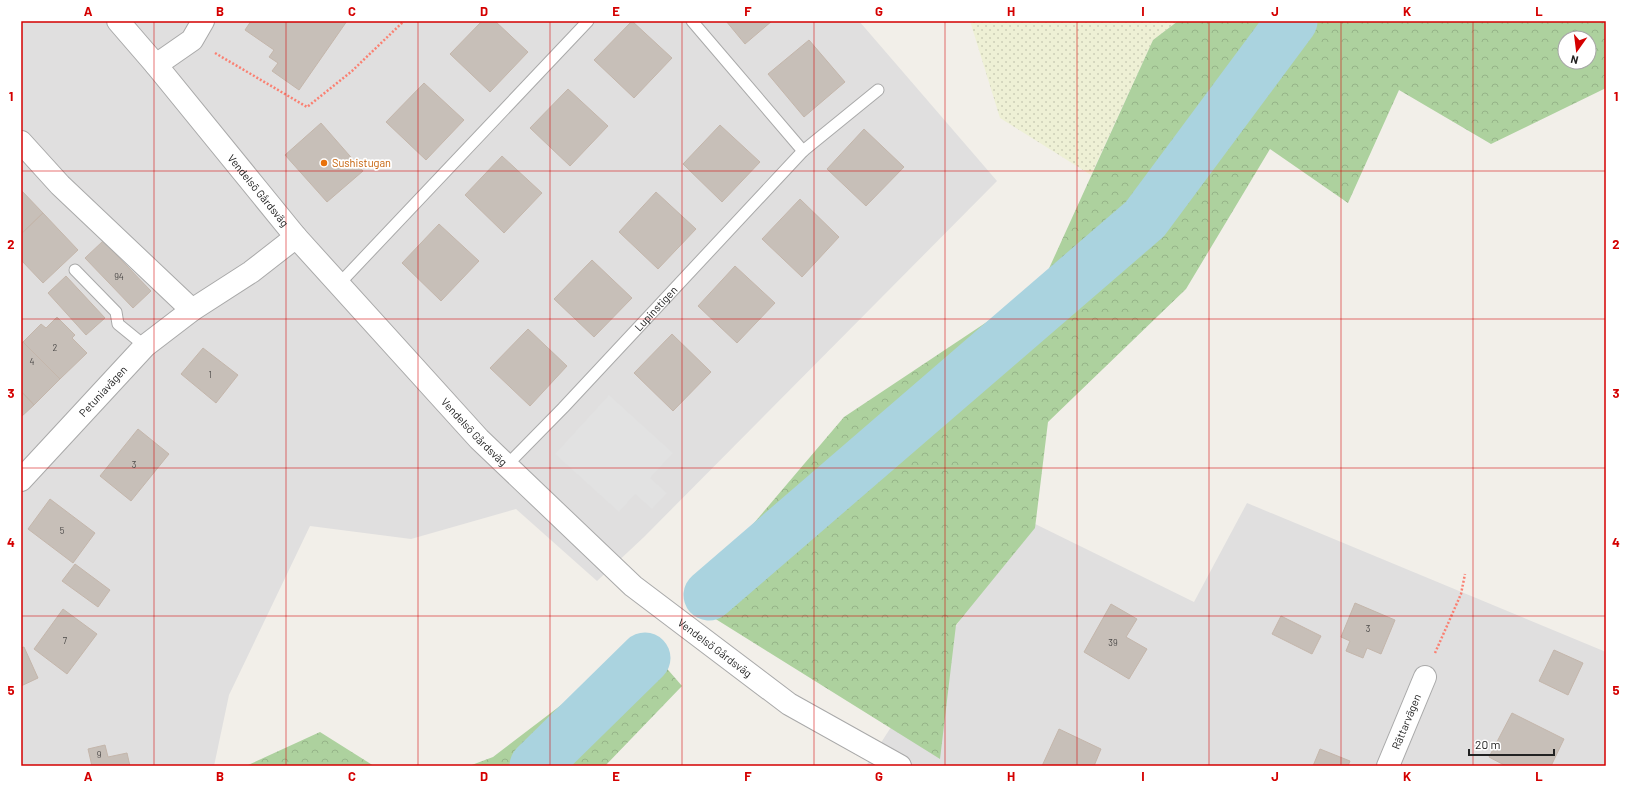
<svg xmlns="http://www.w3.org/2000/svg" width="1627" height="787" font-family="Barlow,sans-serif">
	<defs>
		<pattern id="farmland-dots" width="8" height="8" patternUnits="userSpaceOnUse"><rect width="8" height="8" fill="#eef0d5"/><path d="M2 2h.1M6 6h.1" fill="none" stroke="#ccceb7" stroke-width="1.8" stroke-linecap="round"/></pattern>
		<pattern id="forest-crowns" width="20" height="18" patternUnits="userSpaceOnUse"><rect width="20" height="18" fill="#add19e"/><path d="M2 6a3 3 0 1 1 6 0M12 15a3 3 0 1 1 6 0" fill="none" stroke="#95b388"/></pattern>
	</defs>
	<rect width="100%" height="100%" fill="#f2efe9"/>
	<!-- residential -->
	<path fill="#e0dfdf" d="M21,21h838l138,160 -353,356 -47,44 -81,-72 -105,30 -101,-13 -81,169 -15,71h-193z
		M1247,503l359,149v114h-740l159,-247 169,83z"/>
	<!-- farmland -->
	<path fill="url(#farmland-dots)" d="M970,21h208l-25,19 -62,135 -91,-57z"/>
	<!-- forest -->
	<path fill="url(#forest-crowns)" fill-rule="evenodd" d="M1178,21h428v67l-115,56 -92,-54 -51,113 -78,-54 -84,140 -138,133 -13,106 -79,97 -16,134 -226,-141 17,-68 113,-133 197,-131 112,-246zM1565,38h24v24h-24z
		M644,642l38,44 -77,80h-136l24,-9z
		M320,732l54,34h-128z"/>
	<!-- parking -->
	<path fill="#e2e2e2" d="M609,395l64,58 -23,25 17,15 -15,16 -17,-15 -16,18 -64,-58z"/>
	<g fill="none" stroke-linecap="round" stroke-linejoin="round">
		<!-- river -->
		<path stroke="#aad3df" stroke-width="51" d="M709,595l436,-376 147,-198
			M535,766l110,-108"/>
	</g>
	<!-- building -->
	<path fill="#c7bfb8" stroke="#c4b6ab" d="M251,21h96l-48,69 -27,-19 6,-8 -9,-6 5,-7 -29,-20z
		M482,21h13l33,31 -38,40 -40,-38z
		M632,21l40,37 -38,40 -40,-38z
		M726,21h46l-27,23z
		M809,40l36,42 -41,35 -36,-43z
		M424,83l40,37 -38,40 -40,-38z
		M568,89l40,37 -38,40 -40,-38z
		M321,123l42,48 -36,31 -42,-47z
		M720,125l40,37 -38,40 -39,-38z
		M864,129l40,38 -38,39 -39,-37z
		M502,156l40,37 -38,40 -39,-38z
		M21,190l22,23 -22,21z
		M656,192l40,37 -38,40 -39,-37z
		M800,199l39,38 -37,40 -40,-38z
		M43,213l35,37 -35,33 -22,-23v-26z
		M439,224l40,37 -38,40 -39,-38z
		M103,241l48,50 -18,17 -48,-50z
		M592,260l40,38 -38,39 -40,-38z
		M735,266l40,37 -38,40 -39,-37z
		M66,276l39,42 -19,17 -38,-42z
		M57,317l18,18 -3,3 15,15 -27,26 -37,-37 18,-18 5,4z
		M528,329l39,37 -37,40 -40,-38z
		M672,334l39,38 -38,39 -39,-38z
		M23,342l37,37 -26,26 -13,-14v-47z
		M203,348l35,27 -22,28 -35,-29z
		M21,391l13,14 -13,12z
		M138,429l31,25 -38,47 -31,-25z
		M50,499l45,34 -22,30 -45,-34z
		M75,564l35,26 -12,17 -36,-26z
		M1355,603l40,17 -14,34 -14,-6 -4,10 -17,-7 4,-10 -9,-4z
		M1111,604l26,15 -11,18 21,12 -18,30 -45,-27z
		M63,609l34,25 -30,40 -33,-25z
		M1281,616l40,20 -9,18 -40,-20z
		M24,647l14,31 -17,8v-38z
		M1554,650l29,13 -15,32 -29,-14z
		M1512,713l52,26 -13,27h-45l-17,-9z
		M1059,729l42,20 -7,17h-52z
		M105,745l3,12 19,-4 3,13h-38l-4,-17z
		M1320,749l30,12 -2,5h-35z"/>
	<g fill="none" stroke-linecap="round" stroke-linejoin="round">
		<defs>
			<g id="lane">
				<path d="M692,21l111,130"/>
				<path d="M75,270l41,42 2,12 27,22"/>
				<path d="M339,284l249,-263"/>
				<path id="s1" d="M507,465l56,-57 240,-257 75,-61"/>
			</g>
			<g id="street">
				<path id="s2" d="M118,21l38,44 140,172 183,202 154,147 156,118 111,62"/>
				<path d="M156,65l36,-25 11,-19"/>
				<path d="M21,142l39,43 132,125"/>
				<path id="s3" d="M21,480l124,-134 47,-36 59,-38 45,-35"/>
				<path id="s4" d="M1388,766l37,-89"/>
			</g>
		</defs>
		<!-- lane casing -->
		<use href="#lane" stroke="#a9a9a9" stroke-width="13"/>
		<!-- street casing -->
		<use href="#street" stroke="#a9a9a9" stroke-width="24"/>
		<!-- path -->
		<path stroke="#fa8072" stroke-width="2.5" stroke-dasharray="2 2" stroke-linecap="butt" d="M215,53l92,54 45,-36 52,-50
			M1435,653l26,-59 4,-20"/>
		<!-- lane -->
		<use href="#lane" stroke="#fff" stroke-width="11"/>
		<!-- street -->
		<use href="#street" stroke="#fff" stroke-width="22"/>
	</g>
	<!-- grid -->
	<path fill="none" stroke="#d40000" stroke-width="1" stroke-opacity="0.55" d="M154,21v745M286,21v745M418,21v745M550,21v745M682,21v745M814,21v745M945,21v745M1077,21v745M1209,21v745M1341,21v745M1473,21v745M21,171h1585M21,319h1585M21,468h1585M21,616h1585"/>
	<!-- markers -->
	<circle fill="#e8710a" stroke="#fff" stroke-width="1.5" cx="324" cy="163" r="4"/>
	<g text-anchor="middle" stroke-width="3.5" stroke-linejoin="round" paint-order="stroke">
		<!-- number labels -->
		<g font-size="9" fill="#4b4948">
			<text x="119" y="280">94</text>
			<text x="55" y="351">2</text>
			<text x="32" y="365">4</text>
			<text x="210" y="378">1</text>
			<text x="134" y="468">3</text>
			<text x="62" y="534">5</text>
			<text x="1368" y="632">3</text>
			<text x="65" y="644">7</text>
			<text x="1113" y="646">39</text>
			<text x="99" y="758">9</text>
		</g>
		<!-- food labels -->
		<g font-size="11" fill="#c56008" stroke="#fff" text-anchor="start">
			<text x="332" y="167">Sushistugan</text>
		</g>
		<!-- street labels -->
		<g font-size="11" fill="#222" stroke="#fff">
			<text dy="4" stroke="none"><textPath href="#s2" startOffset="220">Vendelsö Gårdsväg</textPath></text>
			<text dy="4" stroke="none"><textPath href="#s1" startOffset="216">Lupinstigen</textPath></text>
			<text dy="4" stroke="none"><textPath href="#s3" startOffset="121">Petuniavägen</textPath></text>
			<text dy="4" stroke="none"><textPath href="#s2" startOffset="544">Vendelsö Gårdsväg</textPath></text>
			<text dy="4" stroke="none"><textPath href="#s2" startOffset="868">Vendelsö Gårdsväg</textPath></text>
			<text dy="4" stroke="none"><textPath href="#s4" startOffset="48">Rättarvägen</textPath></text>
		</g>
	</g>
	<!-- border -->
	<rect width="1627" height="787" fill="none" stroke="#ffffff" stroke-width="44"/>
	<!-- north arrow -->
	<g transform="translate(1577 50) rotate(194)"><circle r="19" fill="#ffffff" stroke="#a7a7a7"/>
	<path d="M0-3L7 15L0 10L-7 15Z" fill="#d40000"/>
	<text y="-6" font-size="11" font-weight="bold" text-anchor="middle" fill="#222222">N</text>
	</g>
	<!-- scale -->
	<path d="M1469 749v6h85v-6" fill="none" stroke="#222222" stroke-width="2"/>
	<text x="1475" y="749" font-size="12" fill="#222222" stroke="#ffffff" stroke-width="3" paint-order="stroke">20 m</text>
	<rect x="22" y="22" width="1583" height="743" fill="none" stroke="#d40000" stroke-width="1.5"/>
	<g font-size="13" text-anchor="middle" font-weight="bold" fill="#d40000">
		<text x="88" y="16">A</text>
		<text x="220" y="16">B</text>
		<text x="352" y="16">C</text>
		<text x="484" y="16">D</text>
		<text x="616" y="16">E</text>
		<text x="748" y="16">F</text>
		<text x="879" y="16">G</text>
		<text x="1011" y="16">H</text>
		<text x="1143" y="16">I</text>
		<text x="1275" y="16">J</text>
		<text x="1407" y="16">K</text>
		<text x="1539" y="16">L</text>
		<text x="11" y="101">1</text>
		<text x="1616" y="101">1</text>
		<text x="11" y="249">2</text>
		<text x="1616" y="249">2</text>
		<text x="11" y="398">3</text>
		<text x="1616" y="398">3</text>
		<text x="11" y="547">4</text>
		<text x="1616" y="547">4</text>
		<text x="11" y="695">5</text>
		<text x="1616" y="695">5</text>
		<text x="88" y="781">A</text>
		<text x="220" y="781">B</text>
		<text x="352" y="781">C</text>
		<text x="484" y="781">D</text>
		<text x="616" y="781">E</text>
		<text x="748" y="781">F</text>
		<text x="879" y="781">G</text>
		<text x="1011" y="781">H</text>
		<text x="1143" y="781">I</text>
		<text x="1275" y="781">J</text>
		<text x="1407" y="781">K</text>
		<text x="1539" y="781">L</text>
	</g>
</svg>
